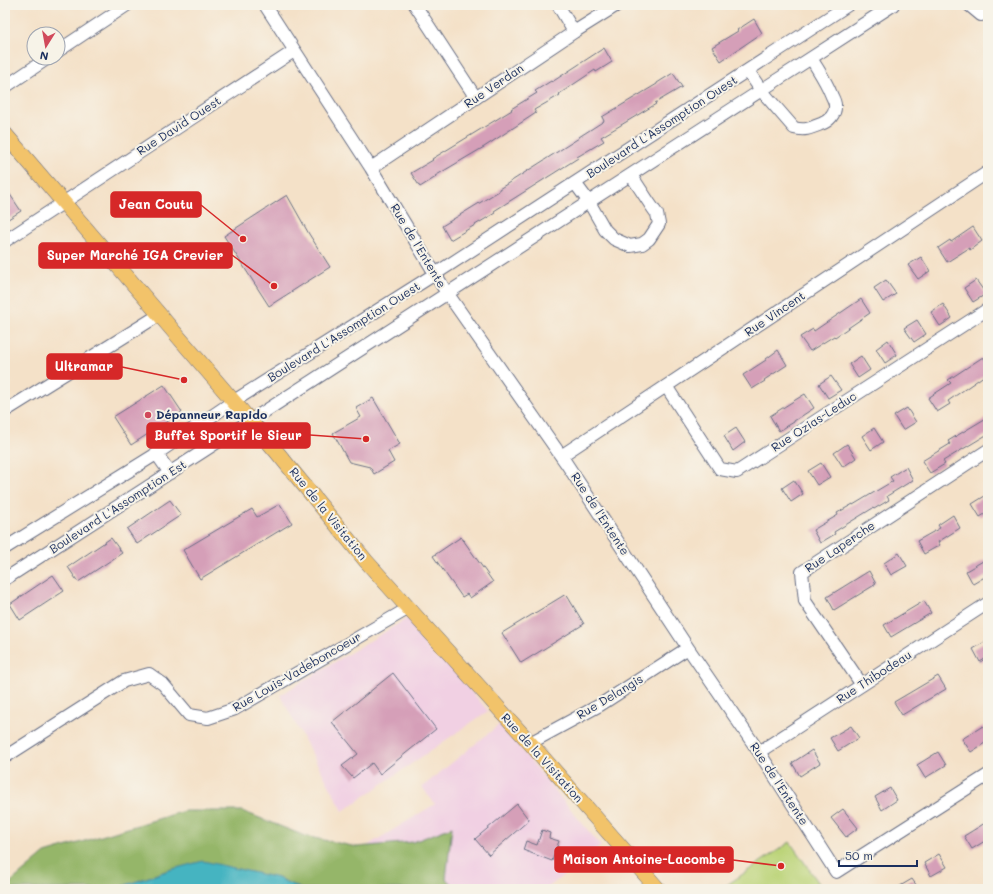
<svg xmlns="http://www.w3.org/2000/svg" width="993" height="894" font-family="Mali,sans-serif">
	<rect width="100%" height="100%" fill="#f7f3e8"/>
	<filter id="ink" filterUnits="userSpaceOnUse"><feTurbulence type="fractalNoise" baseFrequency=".025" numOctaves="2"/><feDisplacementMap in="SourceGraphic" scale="8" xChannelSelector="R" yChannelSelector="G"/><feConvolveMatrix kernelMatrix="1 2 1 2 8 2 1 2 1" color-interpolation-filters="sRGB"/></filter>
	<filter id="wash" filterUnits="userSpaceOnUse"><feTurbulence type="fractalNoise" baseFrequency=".012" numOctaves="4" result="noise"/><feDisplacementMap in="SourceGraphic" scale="16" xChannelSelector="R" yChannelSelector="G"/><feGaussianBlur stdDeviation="0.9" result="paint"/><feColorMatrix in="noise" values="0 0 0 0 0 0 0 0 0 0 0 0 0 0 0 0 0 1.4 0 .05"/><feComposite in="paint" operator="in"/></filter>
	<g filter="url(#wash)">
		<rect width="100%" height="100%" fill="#f4e1c8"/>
		<!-- built -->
		<path fill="#f1d0e3" d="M408,618l80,93 -145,100 -63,-116z
			M500,724l101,122 -55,43h-89l-3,-2 -3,2 -102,-32 86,-53 -13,-17z"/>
		<!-- green -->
		<path fill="#bcd479" stroke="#6c826c" d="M790,842l33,47h-102z"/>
		<!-- forest -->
		<path fill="#95b669" stroke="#587264" d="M184,811h58l63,25 52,11 56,-5 39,-15 -6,52 11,10h-156l-23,-11 -109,-8 -54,19h-110v-2l40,-34z"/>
		<!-- water -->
		<path fill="#45b4c1" stroke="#307290" d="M203,861l75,17 23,11h-186l54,-19z"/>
		<g id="blocks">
			<!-- building -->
			<path fill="#d59fb8" d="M754,19l8,14 -41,28 -9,-14 26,-16 -1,-1z
				M604,48l8,14 -16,10 -1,-2 -36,24 1,1 -26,15 2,3 -52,34 -49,29 1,1 -16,10 -9,-14 22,-13 -1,-1 80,-49 -1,-1 26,-16 -2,-2 16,-10 1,1z
				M673,73l9,14 -27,16 1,1 -55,33 3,4 -27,16 1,1 -84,53 1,2 -45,27 -8,-14 57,-35v-2l80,-51v-1l25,-16 -2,-4 55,-33v-1z
				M5,187l16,24 -16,10z
				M287,195l22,39 21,33 -61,39 -45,-70z
				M973,227l9,14 -12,9 -1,-2 -22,14 -9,-14 12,-8 1,2z
				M921,257l9,14 -12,8 -10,-14z
				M886,280l10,14 -13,8 -9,-14z
				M976,280l10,14 -13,8 -9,-14z
				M861,299l9,14 -35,24 -1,-1 -24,15 -10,-14 13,-8 1,2z
				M943,304l9,14 -12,8 -9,-14z
				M917,320l9,14 -12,8 -10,-14z
				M888,340l9,15 -12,8 -9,-14z
				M778,350l9,15 -23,15 1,1 -13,8 -9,-14 23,-15v-1z
				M861,356l9,14 -12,8 -9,-14z
				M983,357l5,7v9l-40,28 2,3 -13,8 -9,-14 23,-15 -3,-3z
				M831,376l10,14 -13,8 -9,-14z
				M164,385l18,27 -51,33 -18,-28z
				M805,394l9,14 -20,13v1l-15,9 -9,-15 22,-14z
				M373,398l27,46 -12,7 6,11 -20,12 -4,-7 -21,-5 -16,-29 28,-16 -5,-9z
				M907,408l9,14 -13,8 -9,-14z
				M988,417v17l-45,27 2,3 -15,9 -8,-12 28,-17 -2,-3z
				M736,428l9,14 -12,9 -9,-15z
				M874,428l9,14 -12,8 -9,-14z
				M847,444l9,14 -13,9 -9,-14z
				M821,463l9,14 -13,8 -9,-14z
				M906,467l7,13 -26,16 2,4 -15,9 -1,-1 -39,24 1,2 -15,9 -7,-13 25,-15 -1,-2 16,-9v1l40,-24 -3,-4z
				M794,480l9,14 -12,8 -9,-14z
				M988,494v18l-8,5 -8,-13z
				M170,500l11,15 -44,29 -10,-15z
				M280,504l12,19 -92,56 -17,-29 69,-41 5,8z
				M953,515l7,13 -22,14 2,3 -16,9 -7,-13 23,-13 -2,-3z
				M461,537l32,45 -23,16 -3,-4 -5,3 -29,-41z
				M111,538l11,15 -44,29 -10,-15z
				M899,553l8,13 -16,9 -7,-12z
				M988,558v17l-15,9 -7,-13z
				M869,571l7,13 -42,26 -7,-13z
				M53,575l11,16 -44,29 -10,-16z
				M566,594l18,30 -63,39 -19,-30z
				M924,601l7,12 -40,24 -7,-12z
				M988,640v17l-8,5 -7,-13z
				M393,673l43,56 -56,45 -8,-11 -19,15 -11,-12 16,-12 -26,-32z
				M938,676l8,13 -44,26 -8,-13z
				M851,726l8,12 -21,13 -8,-13z
				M983,726l5,8v7l-17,11 -9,-13z
				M812,750l8,13 -20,13 -8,-13z
				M938,752l8,13 -21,13 -8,-13z
				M890,788l7,12 -15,10 -7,-13z
				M517,804l12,16 -40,35 -14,-16z
				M843,809l15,19 -12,9 -15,-19z
				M985,823l3,5v11l-16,10 -8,-13z
				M542,830l8,3 -1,5 10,3 -7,20 -29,-11 3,-9 11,4z
				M939,854l8,13 -16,9 -7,-13z
				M912,879l7,10h-24z"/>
		</g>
	</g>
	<g filter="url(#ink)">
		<use href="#blocks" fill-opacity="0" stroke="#676d83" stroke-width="1"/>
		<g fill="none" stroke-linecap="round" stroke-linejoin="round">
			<defs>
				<path id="minor" d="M265,5l106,163 74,122 121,173 122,185 71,104 77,120 152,-97
					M415,5l61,93
					M558,5l16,27
					M969,5l12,10 7,-2
					M58,51l69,-46
					M748,71l13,19 33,38c11,3 17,0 27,-4 8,-3 15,-10 14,-19 0,-4 -3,-8 -4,-11 -5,-13 -13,-24 -20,-36
					M5,87l43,-29
					M371,168l203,-136 43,-27
					M575,183l14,19 16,28 9,9 16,7 12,-2 7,-5 10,-15 -2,-10 -7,-10 -19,-29
					M5,241l289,-190
					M666,386l54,83 17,3 251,-163
					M5,411l154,-96
					M156,453l14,20
					M561,456l427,-284
					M5,548l148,-92 81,-55 201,-127 413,-269
					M5,579l245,-158 643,-416
					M862,685l-57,-84 -3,-29 186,-122
					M530,743l70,-38 88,-57
					M759,752l229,-149
					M5,757l119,-76 25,-7 14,10 26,31 19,3 27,-9 174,-101"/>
				<path id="major" d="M5,134l271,317 90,110 164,182 128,146"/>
			</defs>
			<!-- minor casing -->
			<use href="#minor" stroke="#676d83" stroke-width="14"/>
			<!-- major casing -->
			<use href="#major" stroke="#676d83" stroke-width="16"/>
			<!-- minor -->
			<use href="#minor" stroke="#fff" stroke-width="12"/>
			<!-- major -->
			<use href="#major" stroke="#f2c36a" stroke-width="15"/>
		</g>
	</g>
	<!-- markers -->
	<circle fill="#d1495b" stroke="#f7f3e8" stroke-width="1.5" cx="148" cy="415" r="4"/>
	<g text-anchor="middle" stroke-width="4" stroke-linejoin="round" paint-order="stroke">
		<!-- street labels -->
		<g font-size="12" fill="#1b2f5e" stroke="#f7f3e8">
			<text transform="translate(494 86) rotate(-34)" y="4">Rue Verdan</text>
			<text transform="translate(179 126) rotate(-33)" y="4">Rue David Ouest</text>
			<text transform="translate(662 127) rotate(-33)" y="4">Boulevard L'Assomption Ouest</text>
			<text transform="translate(418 246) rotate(59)" y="4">Rue de l'Entente</text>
			<text transform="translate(775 314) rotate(-34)" y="4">Rue Vincent</text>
			<text transform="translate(344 332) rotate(-32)" y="4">Boulevard L'Assomption Ouest</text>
			<text transform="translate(814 422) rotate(-33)" y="4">Rue Ozias-Leduc</text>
			<text transform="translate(118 507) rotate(-33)" y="4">Boulevard L'Assomption Est</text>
			<text transform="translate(328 514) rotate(51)" y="4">Rue de la Visitation</text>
			<text transform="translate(600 514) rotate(57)" y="4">Rue de l'Entente</text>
			<text transform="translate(840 547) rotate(-34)" y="4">Rue Laperche</text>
			<text transform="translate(297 672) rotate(-30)" y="4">Rue Louis-Vadeboncoeur</text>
			<text transform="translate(874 677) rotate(-33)" y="4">Rue Thibodeau</text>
			<text transform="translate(610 697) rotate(-31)" y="4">Rue Delangis</text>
			<text transform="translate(542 758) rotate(48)" y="4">Rue de la Visitation</text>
			<text transform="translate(779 784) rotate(57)" y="4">Rue de l'Entente</text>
		</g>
		<!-- poi labels -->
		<g font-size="12" font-weight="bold" fill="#1b2f5e" stroke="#f7f3e8" text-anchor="start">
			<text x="156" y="419">Dépanneur Rapido</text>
		</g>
	</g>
	<!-- callouts -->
	<path fill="none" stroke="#d62828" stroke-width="1.5" d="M243 239L201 205M274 286L232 255M184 380L122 367M366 439L310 435M781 866L733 860"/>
	<g fill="#d62828" stroke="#f7f3e8" stroke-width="1.5">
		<circle cx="243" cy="239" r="4"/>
		<circle cx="274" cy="286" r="4"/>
		<circle cx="184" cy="380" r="4"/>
		<circle cx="366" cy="439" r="4"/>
		<circle cx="781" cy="866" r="4"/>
	</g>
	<g fill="#d62828" stroke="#d62828" stroke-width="1.5">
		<rect x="111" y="192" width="90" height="25" rx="4"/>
		<rect x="39" y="243" width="193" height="25" rx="4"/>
		<rect x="47" y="354" width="75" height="25" rx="4"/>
		<rect x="147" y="423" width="163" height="25" rx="4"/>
		<rect x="555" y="847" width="178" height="25" rx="4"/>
	</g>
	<g font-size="13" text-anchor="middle" font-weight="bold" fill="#fff">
		<text x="156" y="209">Jean Coutu</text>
		<text x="135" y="260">Super Marché IGA Crevier</text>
		<text x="84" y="371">Ultramar</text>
		<text x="228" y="440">Buffet Sportif le Sieur</text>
		<text x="644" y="864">Maison Antoine-Lacombe</text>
	</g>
	<!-- margin -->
	<rect width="993" height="894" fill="none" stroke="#f7f3e8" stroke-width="20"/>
	<!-- north arrow -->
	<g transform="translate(46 46) rotate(191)"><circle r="19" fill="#f7f3e8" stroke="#9fa5b1"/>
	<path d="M0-3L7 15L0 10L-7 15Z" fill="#d1495b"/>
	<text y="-6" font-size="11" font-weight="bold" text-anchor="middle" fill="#1b2f5e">N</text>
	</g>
	<!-- scale -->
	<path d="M839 860v6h78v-6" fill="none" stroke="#1b2f5e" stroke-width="2"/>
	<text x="845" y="860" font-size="12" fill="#1b2f5e" stroke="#f7f3e8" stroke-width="3" paint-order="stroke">50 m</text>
</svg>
